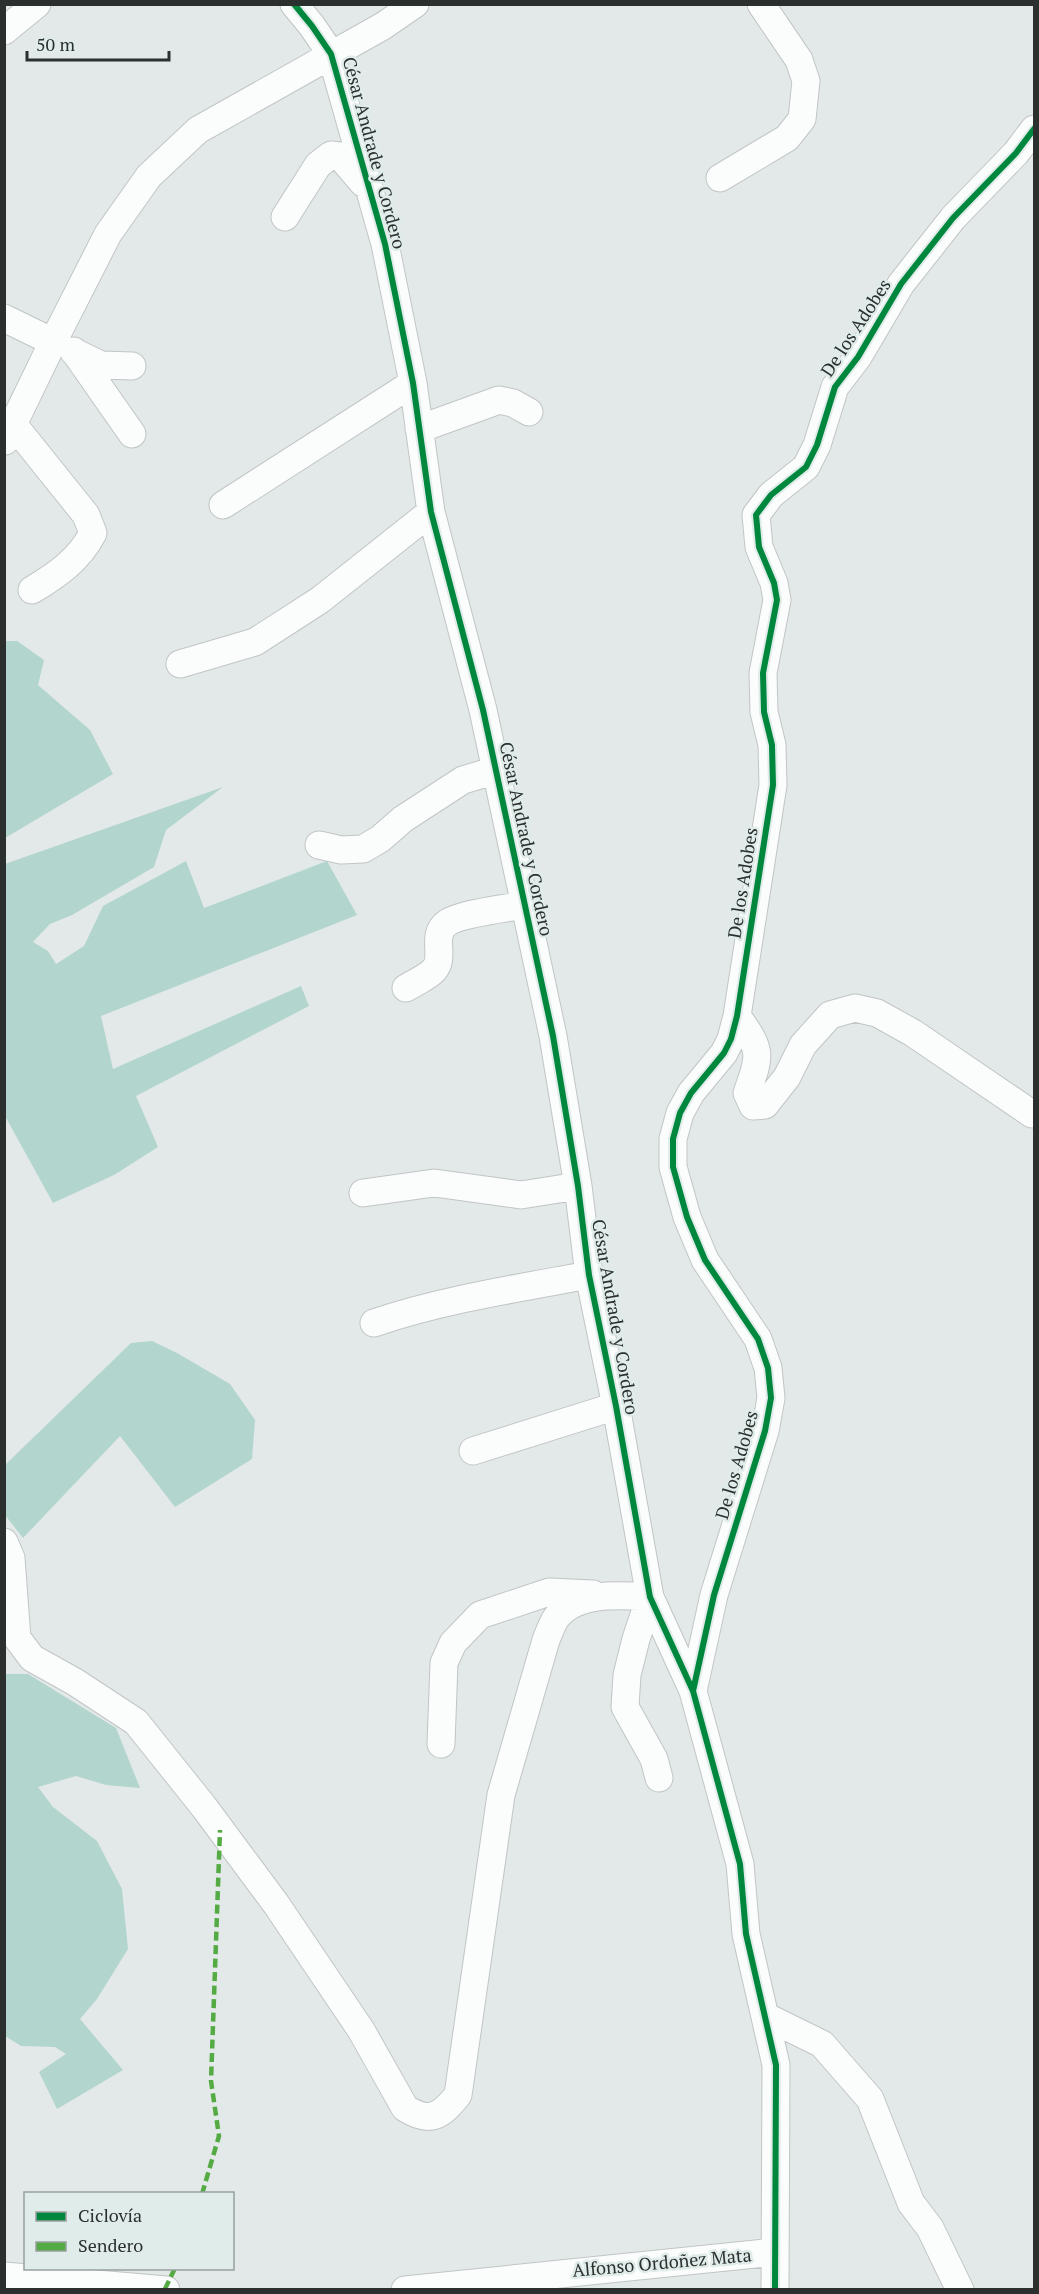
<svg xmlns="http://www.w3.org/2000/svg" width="1039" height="2294" font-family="'PT Serif',serif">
	<rect width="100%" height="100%" fill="#e3e9e8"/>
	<!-- green -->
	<path fill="#b2d5ce" d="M5,641h12l27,19 -6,25 52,45 23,44 -108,64z
		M223,787l-57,43 -12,37 -82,48 -22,9 -17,18 15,9 8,13 28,-18 19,-40 83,-45 18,47 123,-47 30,54 -256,101 12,53 188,-83 8,20 -173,90 22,51 -44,28 -61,28 -48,-87v-252z
		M152,1341l25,12 53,31 25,36 -3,39 -77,48 -55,-71 -97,102 -18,-23v-50l126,-122z
		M5,1674h23l88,54 24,60 -34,-3 -30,-9 -38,11 15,20 44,34 25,48 6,60 -31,50 -17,20 43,51 -66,39 -18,-37 27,-18 -11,-7 -34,-1 -16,-10z"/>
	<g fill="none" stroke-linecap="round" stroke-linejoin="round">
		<defs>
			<path id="minor" d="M294,4l18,22 19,28 54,190 28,139 18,129 52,198 70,326 25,150 11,89 27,131 34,191 43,94 47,173 6,70 30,131 -1,225
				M4,31l33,-27
				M720,178l67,-40 15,-19 4,-38 -7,-21 -38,-56
				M285,217l33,-52 13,-10 9,1 23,27
				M4,318l49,24 55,-108 41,-58 49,-46 185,-104 32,-22
				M74,351l58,83
				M74,352l27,13 31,1
				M13,424l73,91 7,18c-14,27 -36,42 -61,57
				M419,429l80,-29 14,3 16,9
				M5,441l48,-99
				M223,505l190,-122
				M180,664l75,-22 65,-42 111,-88
				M319,845l22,5 22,-1 17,-10 23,-20 60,-39 33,-10
				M406,988c8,-5 22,-11 28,-18 12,-13 -4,-35 13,-47 12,-9 61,-15 78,-18
				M737,1016c25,35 24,37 10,77l6,13 12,-1 22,-28 16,-32 27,-30 25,-7 22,5 36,20 119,81
				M363,1193l71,-10 87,12 57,-9
				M374,1323c67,-23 145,-35 215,-48
				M473,1451l143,-45
				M4,1542l7,16 6,80 15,20 43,24 61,40 68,85 72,97 85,126 44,78c25,16 36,8 53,-13l43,-300 45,-155c3,-7 6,-16 10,-22 20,-27 65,-23 94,-21l-14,42 -9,36 -2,32 29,52 5,19
				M693,1691l21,-96 51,-164 6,-33 -3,-30 -10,-29 -53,-79 -18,-43 -14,-50v-28l7,-26 11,-20 33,-40 7,-14 6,-23 36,-231 -1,-40 -8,-33 -1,-39 14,-73 -3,-17 -15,-36 -3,-32 15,-20 35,-28 11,-22 18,-58 23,-30 43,-73 52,-66 63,-65 18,-24
				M441,1744l3,-81 9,-20 27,-28 69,-23 44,2
				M765,2016l57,28 48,55 41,104 19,25 30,62
				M4,2276l162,14
				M405,2290l370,-38"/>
		</defs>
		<!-- minor casing -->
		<use href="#minor" stroke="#c1c5c5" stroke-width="29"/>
		<!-- minor -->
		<use href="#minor" stroke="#fbfcfc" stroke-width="27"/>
		<!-- quiet -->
		<path stroke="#54ab44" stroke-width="4.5" stroke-dasharray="9 4.5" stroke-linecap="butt" d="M202,2194l17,-58 -8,-55 9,-251
			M165,2289l10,-21"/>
		<defs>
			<path id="cycleway" d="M294,4l18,22 19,28 54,190 28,139 18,129 52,198 70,326 25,150 11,89 27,131 34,191 43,94 47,173 6,70 30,131 -1,225
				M693,1691l21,-96 51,-164 6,-33 -3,-30 -10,-29 -53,-79 -18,-43 -14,-50v-28l7,-26 11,-20 33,-40 7,-14 6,-23 36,-231 -1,-40 -8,-33 -1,-39 14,-73 -3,-17 -15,-36 -3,-32 15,-20 35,-28 11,-22 18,-58 23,-30 43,-73 52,-66 63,-65 18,-24"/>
		</defs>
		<!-- cycleway casing -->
		<use href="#cycleway" stroke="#e0ece9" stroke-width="10"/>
		<!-- cycleway -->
		<use href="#cycleway" stroke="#00873e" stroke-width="6"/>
	</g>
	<g text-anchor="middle" stroke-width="5" stroke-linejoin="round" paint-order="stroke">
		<!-- street labels -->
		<g font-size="18" fill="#2b2f2e" stroke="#e0ece9">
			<text transform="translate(374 153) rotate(75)" y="6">César Andrade y Cordero</text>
			<text transform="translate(856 328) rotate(-57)" y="6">De los Adobes</text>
			<text transform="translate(526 839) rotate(78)" y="6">César Andrade y Cordero</text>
			<text transform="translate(743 883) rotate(-81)" y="6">De los Adobes</text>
			<text transform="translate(615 1317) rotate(80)" y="6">César Andrade y Cordero</text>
			<text transform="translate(737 1465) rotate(-74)" y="6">De los Adobes</text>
			<text transform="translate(662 2263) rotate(-5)" y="6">Alfonso Ordoñez Mata</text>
		</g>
	</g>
	<!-- border -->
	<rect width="1039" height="2294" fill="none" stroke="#2b2f2e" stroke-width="12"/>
	<!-- legend -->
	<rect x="24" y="2192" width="210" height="78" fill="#e0ece9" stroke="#98a09e" stroke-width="1.5"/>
	<rect x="36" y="2212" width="30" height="9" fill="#00873e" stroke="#98a09e" stroke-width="1.5"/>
	<text x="78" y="2222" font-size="18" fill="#2b2f2e">Ciclovía</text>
	<rect x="36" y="2242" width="30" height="9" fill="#54ab44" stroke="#98a09e" stroke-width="1.5"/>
	<text x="78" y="2252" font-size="18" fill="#2b2f2e">Sendero</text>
	<!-- scale -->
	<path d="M27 51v9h142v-9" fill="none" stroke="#2b2f2e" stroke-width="3"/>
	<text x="36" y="51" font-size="18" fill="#2b2f2e" stroke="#e0ece9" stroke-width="4.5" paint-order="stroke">50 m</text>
</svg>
